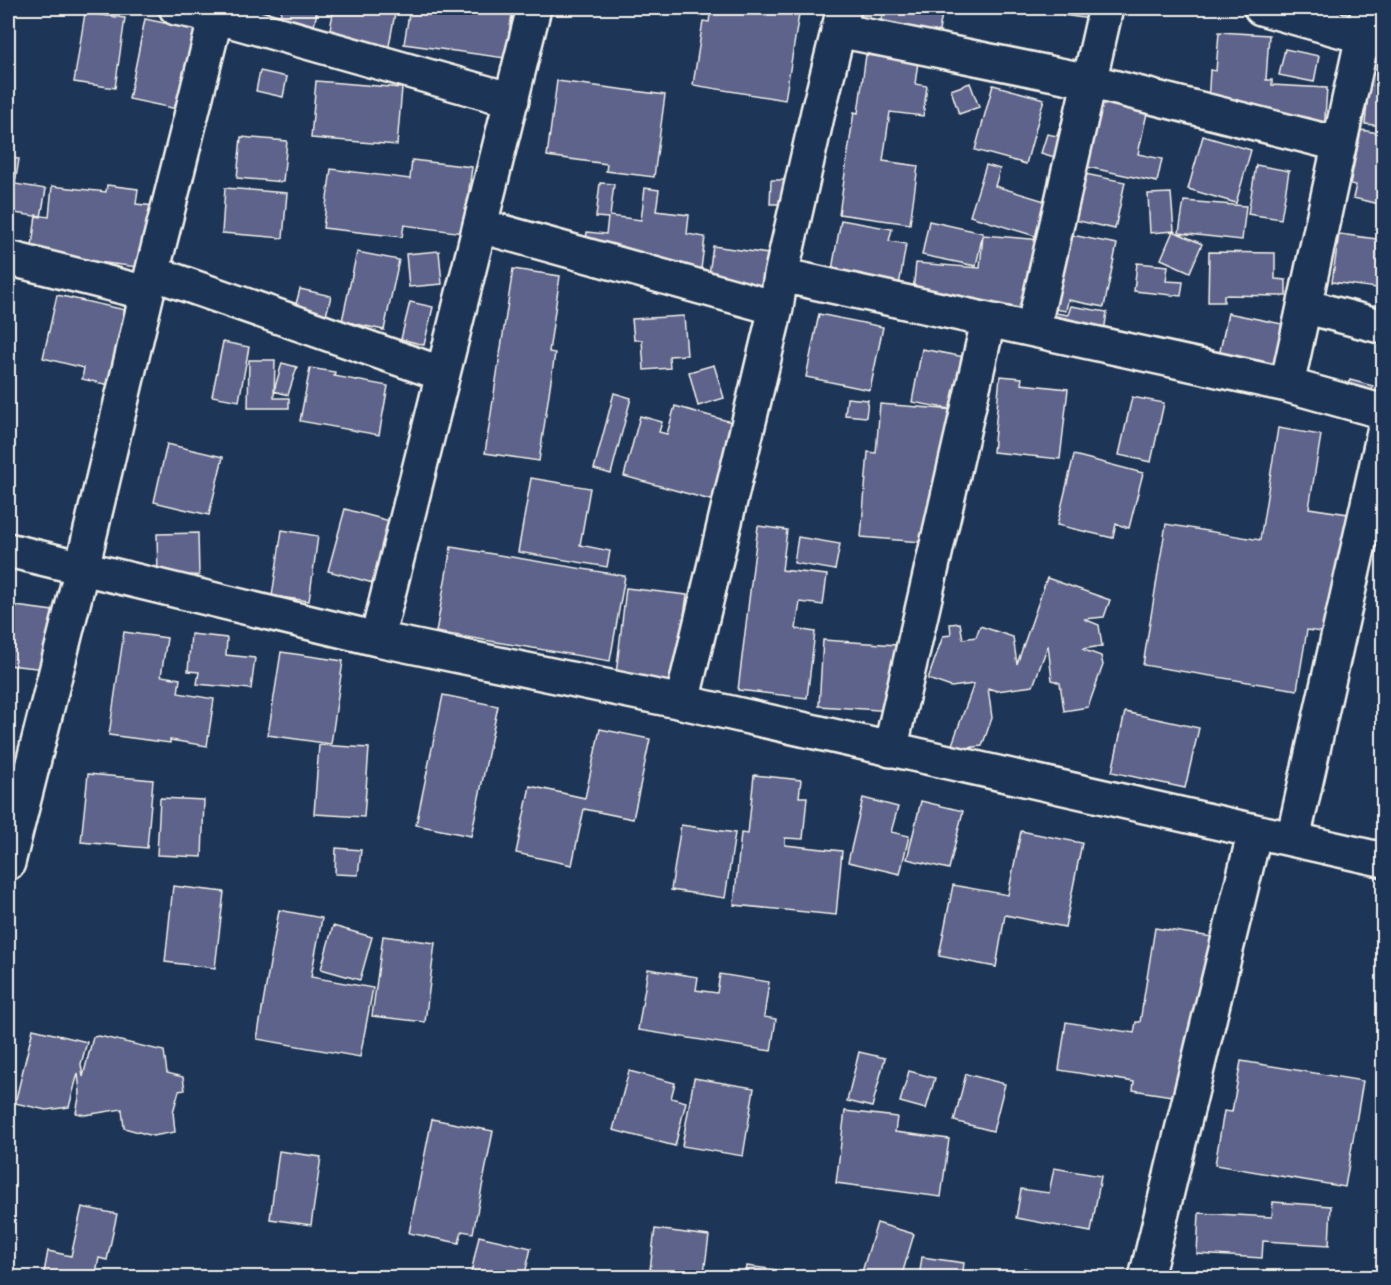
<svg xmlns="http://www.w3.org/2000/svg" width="1391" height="1285" font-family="Sriracha,sans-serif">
	<rect width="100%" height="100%" fill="#1d3557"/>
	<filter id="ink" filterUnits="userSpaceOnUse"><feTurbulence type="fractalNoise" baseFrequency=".0167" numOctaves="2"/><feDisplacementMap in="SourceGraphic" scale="12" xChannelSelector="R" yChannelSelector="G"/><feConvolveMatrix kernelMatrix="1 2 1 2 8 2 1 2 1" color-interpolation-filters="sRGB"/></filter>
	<g filter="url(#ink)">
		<!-- building -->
		<path fill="#5d648b" stroke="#f4f1e8" stroke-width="1.5" d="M282,8h36l-6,26 -34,-9z
			M334,8h62l-8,43 -60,-11z
			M410,8h52l-1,5 13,2 1,-7h38l-8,50 -101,-14z
			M711,8h89l-15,92 -92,-15 10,-64 6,1z
			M883,8h60l-6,35 -58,-10z
			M1064,8h42l-2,13 -41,-6z
			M85,13l40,5 -10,70 -41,-6z
			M145,19l58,12 -16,80 -58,-12z
			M1219,32l50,3 -3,45h6v5l55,3 -3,44 -117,-9 3,-53 6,1z
			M1285,49l34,7 -5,26 -35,-7z
			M866,55l52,7 -3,22 12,2 -4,30 -33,-4 -7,49 35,5 -8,58 -71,-10 15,-102 4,1z
			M260,71l27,6 -4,20 -27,-6z
			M1370,73l14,2v51l-19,-2z
			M316,81l86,7 -5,57 -86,-7z
			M557,81l108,14 -11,82 -48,-6 1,-7 -60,-8z
			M970,83l9,24 -20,7 -8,-24z
			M993,85l51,14 -18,65 -51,-14z
			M1093,100l54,13 -9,41 24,5 -5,23 -79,-17z
			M1066,107l20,6 -15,49 -30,-9 6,-19 10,2z
			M1361,130l23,4v71l-31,-7 3,-13 -6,-1z
			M1203,136l48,14 -15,53 -48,-14z
			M241,137l46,4 -4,41 -46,-4z
			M8,157l11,2 -4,25 31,5 -5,28 -26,-4 -3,21 -4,-1z
			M412,160l60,7 -9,66 -59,-8 -2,12 -79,-9 8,-59 79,10z
			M986,165l14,4 -5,17 63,19 -10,35 -78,-24z
			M1256,165l33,6 -8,48 -33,-5z
			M1080,173l45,9 -10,47 -45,-10z
			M771,180h19v24h-20z
			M600,183l14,1 -4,32 31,4 4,-32 14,2 -3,21 33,4 -2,19 18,3 -6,48 -116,-19 4,-34 19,2 2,-16 -12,-1z
			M107,185l31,4 -2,15 18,2 -8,62 -115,-14 5,-39 13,2 3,-31 54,6z
			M225,188l62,5 -4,45 -61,-5z
			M1171,193l3,38 -24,2 -2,-39z
			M1184,201l62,5 -4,34 -63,-7z
			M841,220l51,9 -3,12 17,3 -9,54 -68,-12z
			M929,221l54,12 -7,33 -54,-11z
			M1173,231l29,13 -12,28 -29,-13z
			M1062,233l55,11 -13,63 -36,-7 -2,11 -18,-3z
			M1339,234l45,6v49l-52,-7z
			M983,235l60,5 -7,82 -125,-11 5,-48 64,5z
			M713,246l55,8 -6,41 -55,-7z
			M439,251l3,33 -33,3 -3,-33z
			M357,252l42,8 -15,70 -42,-9z
			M1209,252l66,1v26l11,1v16l-62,-1v7h-16z
			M1137,263l31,3 -2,15 17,1 -2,14 -47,-5z
			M513,269l47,7 -11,76 6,1 -16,108 -54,-8z
			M300,289l31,7 -8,31 -31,-8z
			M57,295l73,16 -16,75 -32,-7 2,-11 -41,-10z
			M410,302l23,5 -9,38 -23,-6z
			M1071,306l36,6 -4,26 -56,-12 3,-14 18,3z
			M1228,313l54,11 -13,62 -54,-11z
			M819,314l64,13 -13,63 -64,-13z
			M684,316l3,39 -18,1 1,12 -26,2 -2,-30h-8l-2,-21z
			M223,342l26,5 -10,54 -27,-5z
			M922,349l48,9 -9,53 -49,-9z
			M249,360h26l-1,38h15v10h-41z
			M282,363l15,4 -9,28 -14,-4z
			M714,365l10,33 -26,8 -9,-34z
			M310,368l25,4 -1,4 54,10 -9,49 -79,-14z
			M1000,376l22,2 -1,6 47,5 -8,70 -67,-7z
			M1350,380l23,6 -8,27 -22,-7z
			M614,393l17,5 -20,76 -17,-5z
			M1132,397l32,6 -13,59 -32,-7z
			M847,398l21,2 -2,17 -21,-2z
			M880,404l76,6 -11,134 -84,-7 7,-85 8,1z
			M675,406l60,17 -21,78 -90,-25 16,-60 22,6 -3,10 8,2z
			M1278,428l43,7 -12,73 39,6 -20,119 -21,-3 -10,60 -154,-25 23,-141 94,16z
			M167,444l56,13 -14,58 -55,-13z
			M1074,455l69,18 -14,55 -13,-4 -3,14 -56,-13z
			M531,478l59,10 -10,57 30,6 -3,16 -89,-15z
			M345,509l45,12 -17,62 -45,-12z
			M758,526l29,4 -5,40 45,5 -4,30 -23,-3 -4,27 19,3 -8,66 -69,-8z
			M282,530l36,6 -9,65 -37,-5z
			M198,533l1,42 -41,1 -1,-42z
			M798,537l42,7 -5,26 -41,-7z
			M451,547l174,29 -15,85 -174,-29z
			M1047,578l63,22 -6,17 -20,2 15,6 3,21 -20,3 19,7 2,9 -15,42 -24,4 -4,-28 -8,-3 -4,-35 -15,41 -36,5 -9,-3 4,30 -10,28 -32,4 24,-66 -23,3 -23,-8 15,-43 8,-1 -1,-11 10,-1 3,16 13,-2 4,-11 33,11 4,27z
			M626,588l61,7 -4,27h4l-8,68 -64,-7z
			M8,605l45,6 -7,58 -38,-4z
			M124,632l43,6 -6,38 19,3 -2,14 36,6 -7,47 -37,-6v3l-61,-8z
			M191,634l36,4 -1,17 29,3 -4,31 -54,-5 2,-12 -11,-1z
			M823,640l74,5 -4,66 -74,-5z
			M281,652l62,9 -12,83 -63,-9z
			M443,695l55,11 -27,130 -55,-11z
			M1125,712l74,16 -14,60 -73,-16z
			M600,729l50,10 -17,80 -49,-10 -12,56 -56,-12 14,-67 55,12z
			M1384,740v20l-5,-1z
			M319,745l50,3 -5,69 -50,-3z
			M88,774l65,6 -6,68 -66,-6z
			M754,775l47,5 -2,17h8l-4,42 -18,-1v7l57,6 -6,64 -102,-10 7,-72 7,1z
			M160,798l44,2 -2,57 -45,-2z
			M863,798l35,9 -7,25 18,4 -9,38 -52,-12z
			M921,801l42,10 -14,58 -42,-10z
			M681,825l54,8 -10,65 -54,-8z
			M1021,831l61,12 -17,84 -60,-12 -9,52 -57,-11 14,-71 55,10z
			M336,848l25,2 -3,25 -23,-1z
			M173,886l51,6 -9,76 -50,-6z
			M279,910l43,8 -11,59 62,11 -13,69 -103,-18z
			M333,926l39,11 -12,43 -39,-11z
			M1155,928l64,10 -34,160 -52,-8 1,-8 -75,-12 7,-48 68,11 2,-11h4z
			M383,936l52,7 -10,79 -53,-6z
			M648,969l50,8 -2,13 21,3 3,-19 49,8 -5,35 12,2 -5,32 -133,-21z
			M33,1029l54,13 -6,22 2,13 10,-40 6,-1 65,15 3,22 16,4 2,13 -6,1 -6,21 2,20 -22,4 -29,-8 -2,-19 -37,6 -9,-2 4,-20 -2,-20 -9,34 -23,3 -31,-7z
			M859,1052l26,6 -13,49 -25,-6z
			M1241,1061l122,20 -18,106 -130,-22 9,-54 8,1z
			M629,1071l46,12 -4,15 15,4 -11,44 -62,-16z
			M909,1071l26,7 -9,31 -26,-7z
			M966,1074l39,10 -12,47 -39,-10z
			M694,1078l60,10 -11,68 -61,-10z
			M845,1111l52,6 -2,15 54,7 -8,58 -105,-14z
			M432,1119l61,12 -20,102 -11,-2 -3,12 -50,-10z
			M279,1151l42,6 -10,68 -41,-6z
			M1054,1168l47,8 -10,56 -75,-14 5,-29 28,4z
			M1273,1202l58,4 -2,39 -66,-4 -1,17 -65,-4 2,-41 73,4z
			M82,1207l35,7 -10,46 -8,-2 -4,20h-52l5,-27 23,5z
			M877,1223l37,11 -13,44h-34l-6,-3z
			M655,1229l54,7 -5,37 7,1v4h-62z
			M479,1236l52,12 -7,30h-54z
			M922,1257l42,6 -2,15h-43z
			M747,1266l90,12h-92z
			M1024,1268l48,10h-50z
			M580,1273l33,5h-34z"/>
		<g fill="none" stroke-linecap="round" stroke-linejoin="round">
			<defs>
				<path id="street" d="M176,8l39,8 297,84
					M1261,8l121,34
					M838,30l251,51 249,63
					M481,226l295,82
					M8,258l139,35
					M153,273l290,101
					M781,275c168,38 337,73 506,110l82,-377
					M1304,306l80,21
					M1033,329l73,-321
					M1287,385l97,27
					M8,550l369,89 305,63 702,158
					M377,639l157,-631
					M682,702l94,-394 5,-33 37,-163 26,-104
					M890,750l98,-428
					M1293,839l91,-407
					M8,863l74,-295 65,-275 71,-285
					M1146,1278l109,-447"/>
			</defs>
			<!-- street casing -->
			<use href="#street" stroke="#f4f1e8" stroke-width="38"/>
			<!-- street -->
			<use href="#street" stroke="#1d3557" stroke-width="33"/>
		</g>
	</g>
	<!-- margin -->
	<rect width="1391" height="1285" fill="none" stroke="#1d3557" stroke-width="30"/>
	<rect x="15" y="15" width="1361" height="1255" fill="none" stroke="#f4f1e8" stroke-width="2" filter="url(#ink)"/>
</svg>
